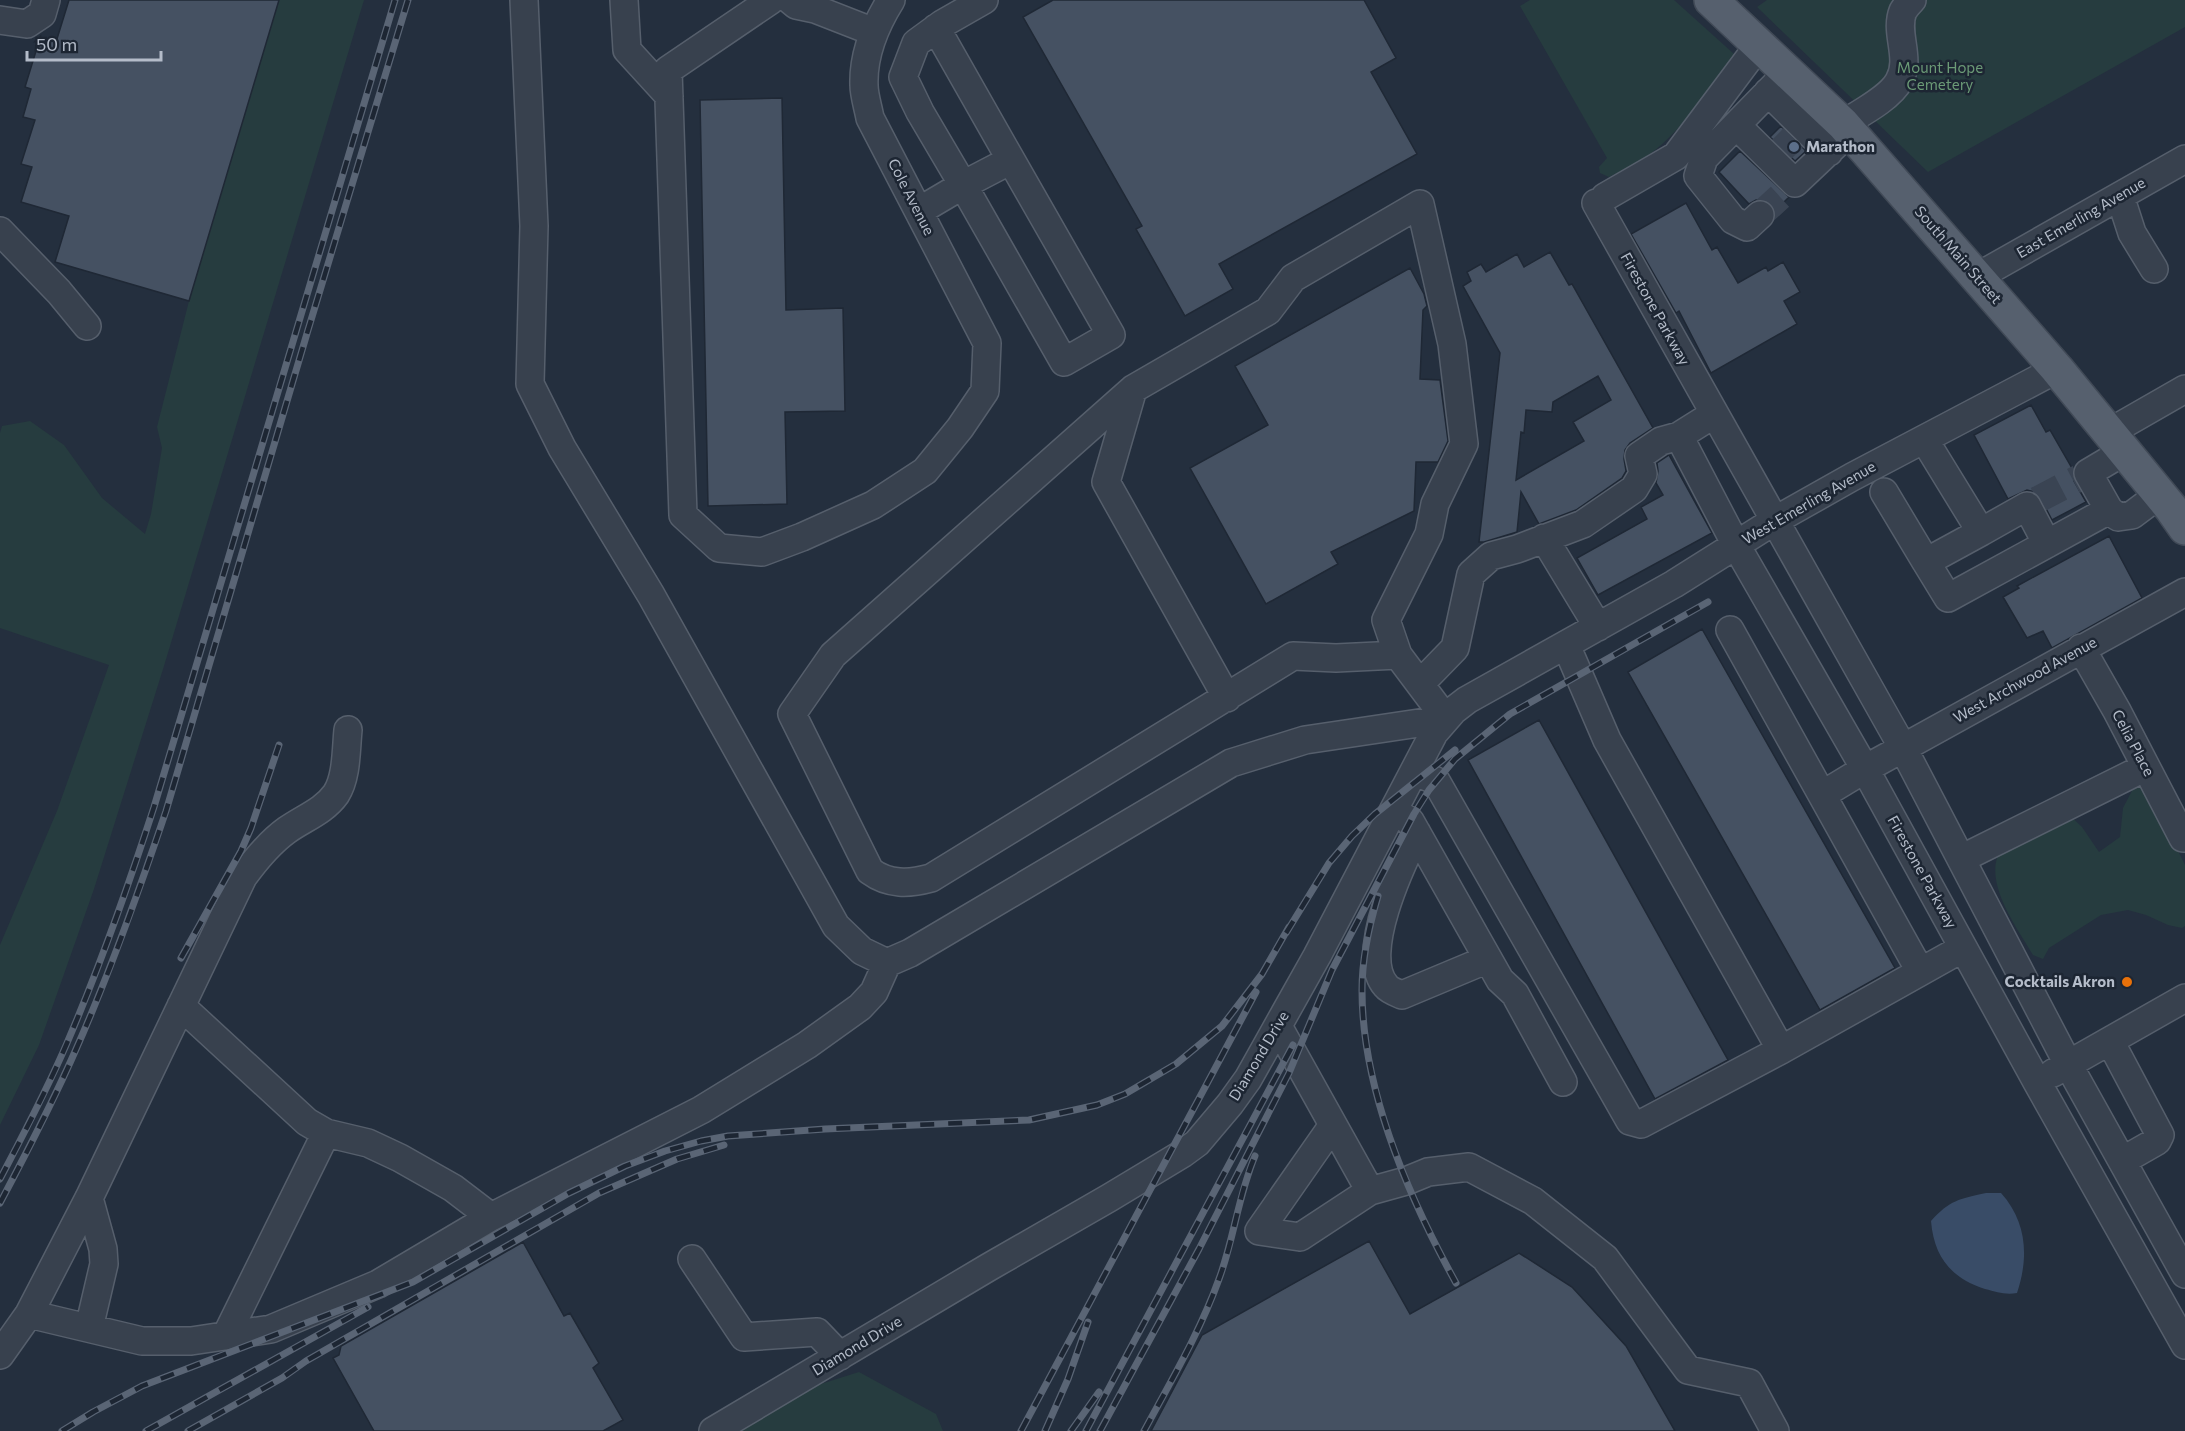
<svg xmlns="http://www.w3.org/2000/svg" width="2185" height="1431" font-family="Commissioner,sans-serif">
	<rect width="100%" height="100%" fill="#242f3e"/>
	<!-- green -->
	<path fill="#263c3f" d="M279,0h85l-200,666 -70,223 -55,156 -39,80v-180l57,-134 52,-146 -109,-37v-195l2,-7 28,-5 34,24 38,53 43,36 6,-20 11,-66 -5,-21 32,-126z
		M1530,0h144l60,54c-26,34 -49,74 -84,100 -12,9 -27,16 -41,23l-9,-4 -1,-6 8,-9 -87,-152z
		M1767,0h418v27l-257,145 -171,-165z
		M2136,783l13,9 36,73v61l-3,2 -14,-3 -22,-10 -18,-5 -27,5 -52,33 -6,11 -10,-4c-16,-28 -55,-78 -29,-110 6,-6 51,-27 62,-33l16,15 17,25 21,-15 3,-29z
		M859,1372l77,42 7,17h-211l73,-42z"/>
	<!-- water -->
	<path fill="#394c67" d="M1986,1193h15c26,29 28,64 16,100 -12,2 -20,-1 -32,-4 -34,-11 -51,-32 -54,-68 19,-21 28,-22 55,-28z"/>
	<!-- building -->
	<path fill="#455162" stroke="#1f2835" stroke-width="1.5" fill-rule="evenodd" d="M69,0h210l-90,301 -134,-39 14,-46 -48,-14 11,-35 -11,-3 14,-44 -12,-3 8,-28 -6,-2 15,-49 16,4z
		M1053,0h311l32,58 -25,14 46,82 -198,110 14,25 -48,27 -49,-87 6,-3 -119,-209z
		M782,98l4,212 57,-2 2,103 -60,1 2,92 -79,2 -8,-406z
		M1781,126l25,25 -11,10 -25,-24z
		M1740,151l49,46 -14,14 -4,-7 -7,-4h-8l-7,4 -30,-32z
		M1686,203l26,47 5,-3 21,36 28,-16 2,4 15,-9 17,30 -16,9 13,23 -86,49 -32,-62 -3,2 -45,-79z
		M1550,252l19,33 3,-1 81,144 -23,15 -5,7 -1,9 2,12 -4,7 -46,32 -37,14 -18,-32 -4,40 -33,10h-5l21,-189 -37,-67 8,-5 -4,-9 14,-8 5,8 31,-18 7,13zM1598,376l13,24 -38,22 11,19 -68,39 5,-48 3,1 2,-23 26,2 1,-10z
		M1410,268l14,26 3,12 -4,4 -3,69 20,1 8,61 -10,21h-22l-2,49 -83,41 7,12 -72,40 -76,-136 78,-43 -33,-59z
		M2031,405l15,27 4,-2 23,40 1,11 12,21 -34,18 -11,-21 -6,-7 -8,-2 -19,9 -34,-64z
		M1669,455l43,78 -114,62 -21,-37 70,-39 -6,-12 22,-12 -7,-12 2,-12 -1,-8z
		M2109,536l33,62 -90,50 -9,-17 -16,7 -24,-41 16,-9 -2,-2z
		M1702,629l193,339 -75,42 -192,-338z
		M1539,720l189,340 -73,39 -187,-339z
		M1369,1241l41,73 109,-61 53,34 54,59 49,85h-524l51,-96z
		M523,1242l41,74 6,-3 29,50 -6,5 30,52 -20,11h-229l-41,-73 6,-3 2,-9z"/>
	<g fill="none" stroke-linecap="round" stroke-linejoin="round">
		<!-- minor-tunnel -->
		<path stroke="#3a4453" stroke-width="27" stroke-dasharray="27 14" stroke-linecap="butt" d="M1774,157l23,-23
			M1760,215l32,-29
			M2037,500l42,-22"/>
		<defs>
			<path id="minor" d="M524,0l10,226 -4,158 32,64 89,147 185,331 26,25 25,12 23,-10 321,-190 74,-23 141,-21 -48,-64
				M624,0l3,50 42,46
				M771,0l-103,70 15,445 36,33 43,4 40,-15 71,-32 52,-34 35,-43 25,-37 2,-48 -117,-225c-2,-11 -6,-23 -6,-33 -1,-30 12,-61 27,-85
				M790,0l6,5 19,4 59,23
				M0,20l27,4 15,-10 4,-14
				M936,28l75,132 -48,25 101,177 47,-27 -100,-175
				M1768,92l61,60
				M1843,124c16,-10 47,-26 56,-43 13,-23 -5,-48 4,-70 2,-3 6,-8 9,-11
				M1737,126l58,57 54,-51
				M2120,196l12,37 22,36
				M1605,197l71,-41 83,-111
				M1596,203l307,545 165,316 117,210
				M1420,204l32,140 12,100 -29,60 -6,30 -43,86 12,35 -62,3 -43,-2 -362,222c-22,6 -42,7 -61,-7l-78,-157 41,-59 300,-266 135,-78 25,-33z
				M919,211l44,-26 -43,-73 -17,-35 13,-34 26,-19 42,-24
				M1760,215l-13,12 -14,-7 -35,-44 6,-18 84,-86
				M0,231l59,61 28,34
				M1977,277l208,-118
				M1133,389l-27,93 121,216
				M1714,414l-35,22 57,109 129,224 172,313 148,263
				M2110,432l75,-43
				M1924,439l57,93 -55,30 22,36 161,-88 -21,-37 37,-22
				M1884,492l42,70
				M2109,510l9,7 14,-2 28,-21
				M1981,532l46,-26 20,38
				M1544,538l54,89
				M1730,630l92,165
				M1566,645l41,95 174,310 182,-102
				M2081,648l36,63 66,127
				M1420,684l35,-36 16,-74 20,-18 26,-7 66,-25 51,-35 9,-15 -4,-18 22,-15 18,-5
				M1415,771l21,10 194,340 11,3 140,-74
				M1393,811l17,10 90,159 15,14 48,88
				M1417,833c-16,32 -59,122 -31,153 3,4 11,7 16,9l86,-36
				M1961,859l185,-92
				M1920,971l-98,-176 43,-26 320,-177
				M181,1006l126,116 19,11 42,10 32,15 53,30 38,29
				M1278,1026l92,165 36,-10 22,-9 41,-5 64,34 72,57 83,112 61,13 26,48
				M2110,1041l50,94 -3,6 -35,20
				M2053,1073l132,-75
				M1333,1125l-74,106 41,6 70,-46
				M692,1259l52,78 73,-5 23,24
				M29,1314l60,-116 154,-321c13,-18 26,-34 44,-47 17,-12 37,-19 49,-36 11,-17 10,-45 12,-64
				M89,1328l15,-64 -1,-15 -14,-51
				M226,1336l100,-203
				M0,1355l29,-41 113,27h49l80,-12 107,-45 113,-67 210,-107 106,-65 53,-38 14,-15 13,-29
				M713,1431l276,-164 120,-69 73,-44 15,-11 33,-39 18,-25 69,-123 117,-223 20,-23 13,-10 207,-116 100,-63 78,-44 205,-108"/>
			<path id="major" d="M1711,0l132,124 214,245 114,139 14,20"/>
		</defs>
		<!-- minor casing -->
		<use href="#minor" stroke="#565f6c" stroke-width="30"/>
		<!-- major casing -->
		<use href="#major" stroke="#414a57" stroke-width="36"/>
		<!-- minor -->
		<use href="#minor" stroke="#38414e" stroke-width="27"/>
		<!-- major -->
		<use href="#major" stroke="#56606e" stroke-width="33"/>
		<defs>
			<path id="rail" d="M1378,896c-9,30 -16,62 -16,94 0,99 47,208 94,293
				M1286,933l43,-70 23,-27 23,-22 80,-64
				M181,958l60,-107 10,-23 28,-83
				M0,1179c23,-44 47,-89 67,-136 33,-77 61,-156 87,-236l241,-807
				M0,1203c27,-51 54,-103 77,-156 34,-77 62,-156 89,-236l142,-481 100,-330
				M62,1431l31,-19 49,-26 271,-104 156,-89 56,-27 40,-15 36,-10 27,-5 97,-7 204,-9 68,-15 28,-11 51,-30 46,-38 40,-52 27,-47
				M146,1431l222,-124
				M188,1431l94,-53 24,-17 293,-168 78,-34 47,-14
				M1021,1431l235,-439
				M1045,1431l23,-52 20,-57
				M1071,1431l28,-39
				M1086,1431l207,-386
				M1100,1431l99,-182 90,-176 43,-103 82,-156 15,-24 26,-31 55,-45 198,-112
				M1144,1431c27,-50 56,-99 75,-152 15,-40 19,-83 36,-123"/>
		</defs>
		<!-- rail casing -->
		<use href="#rail" stroke="#5a6575" stroke-width="7"/>
		<!-- rail -->
		<use href="#rail" stroke="#1d2633" stroke-width="4.5" stroke-dasharray="14" stroke-linecap="butt"/>
	</g>
	<!-- markers -->
	<circle fill="#5c6f8a" stroke="#1d2633" stroke-width="2" cx="1794" cy="147" r="6"/>
	<circle fill="#e8710a" stroke="#1d2633" stroke-width="2" cx="2127" cy="982" r="6"/>
	<g text-anchor="middle" stroke-width="5" stroke-linejoin="round" paint-order="stroke">
		<!-- park labels -->
		<g font-size="15" fill="#6b9a76" stroke="#1d2633">
			<text x="1940" y="73">Mount Hope<tspan x="1940" dy="17">Cemetery</tspan></text>
		</g>
		<!-- poi labels -->
		<g font-size="15" font-weight="bold" fill="#b4bcc9" stroke="#1d2633" text-anchor="start">
			<text x="1806" y="152">Marathon</text>
			<text x="2115" y="987" text-anchor="end">Cocktails Akron</text>
		</g>
		<!-- street labels -->
		<g font-size="15" fill="#b4bcc9" stroke="#1d2633">
			<text transform="translate(911 197) rotate(63)" y="5">Cole Avenue</text>
			<text transform="translate(2081 218) rotate(-30)" y="5">East Emerling Avenue</text>
			<text transform="translate(1958 255) rotate(49)" y="5">South Main Street</text>
			<text transform="translate(1655 309) rotate(61)" y="5">Firestone Parkway</text>
			<text transform="translate(1809 503) rotate(-30)" y="5">West Emerling Avenue</text>
			<text transform="translate(2025 680) rotate(-29)" y="5">West Archwood Avenue</text>
			<text transform="translate(2133 743) rotate(62)" y="5">Celia Place</text>
			<text transform="translate(1922 872) rotate(61)" y="5">Firestone Parkway</text>
			<text transform="translate(1259 1056) rotate(-59)" y="5">Diamond Drive</text>
			<text transform="translate(857 1346) rotate(-31)" y="5">Diamond Drive</text>
		</g>
	</g>
	<!-- scale -->
	<path d="M27 51v9h134v-9" fill="none" stroke="#b4bcc9" stroke-width="3"/>
	<text x="36" y="51" font-size="18" fill="#b4bcc9" stroke="#1d2633" stroke-width="4.5" paint-order="stroke">50 m</text>
</svg>
